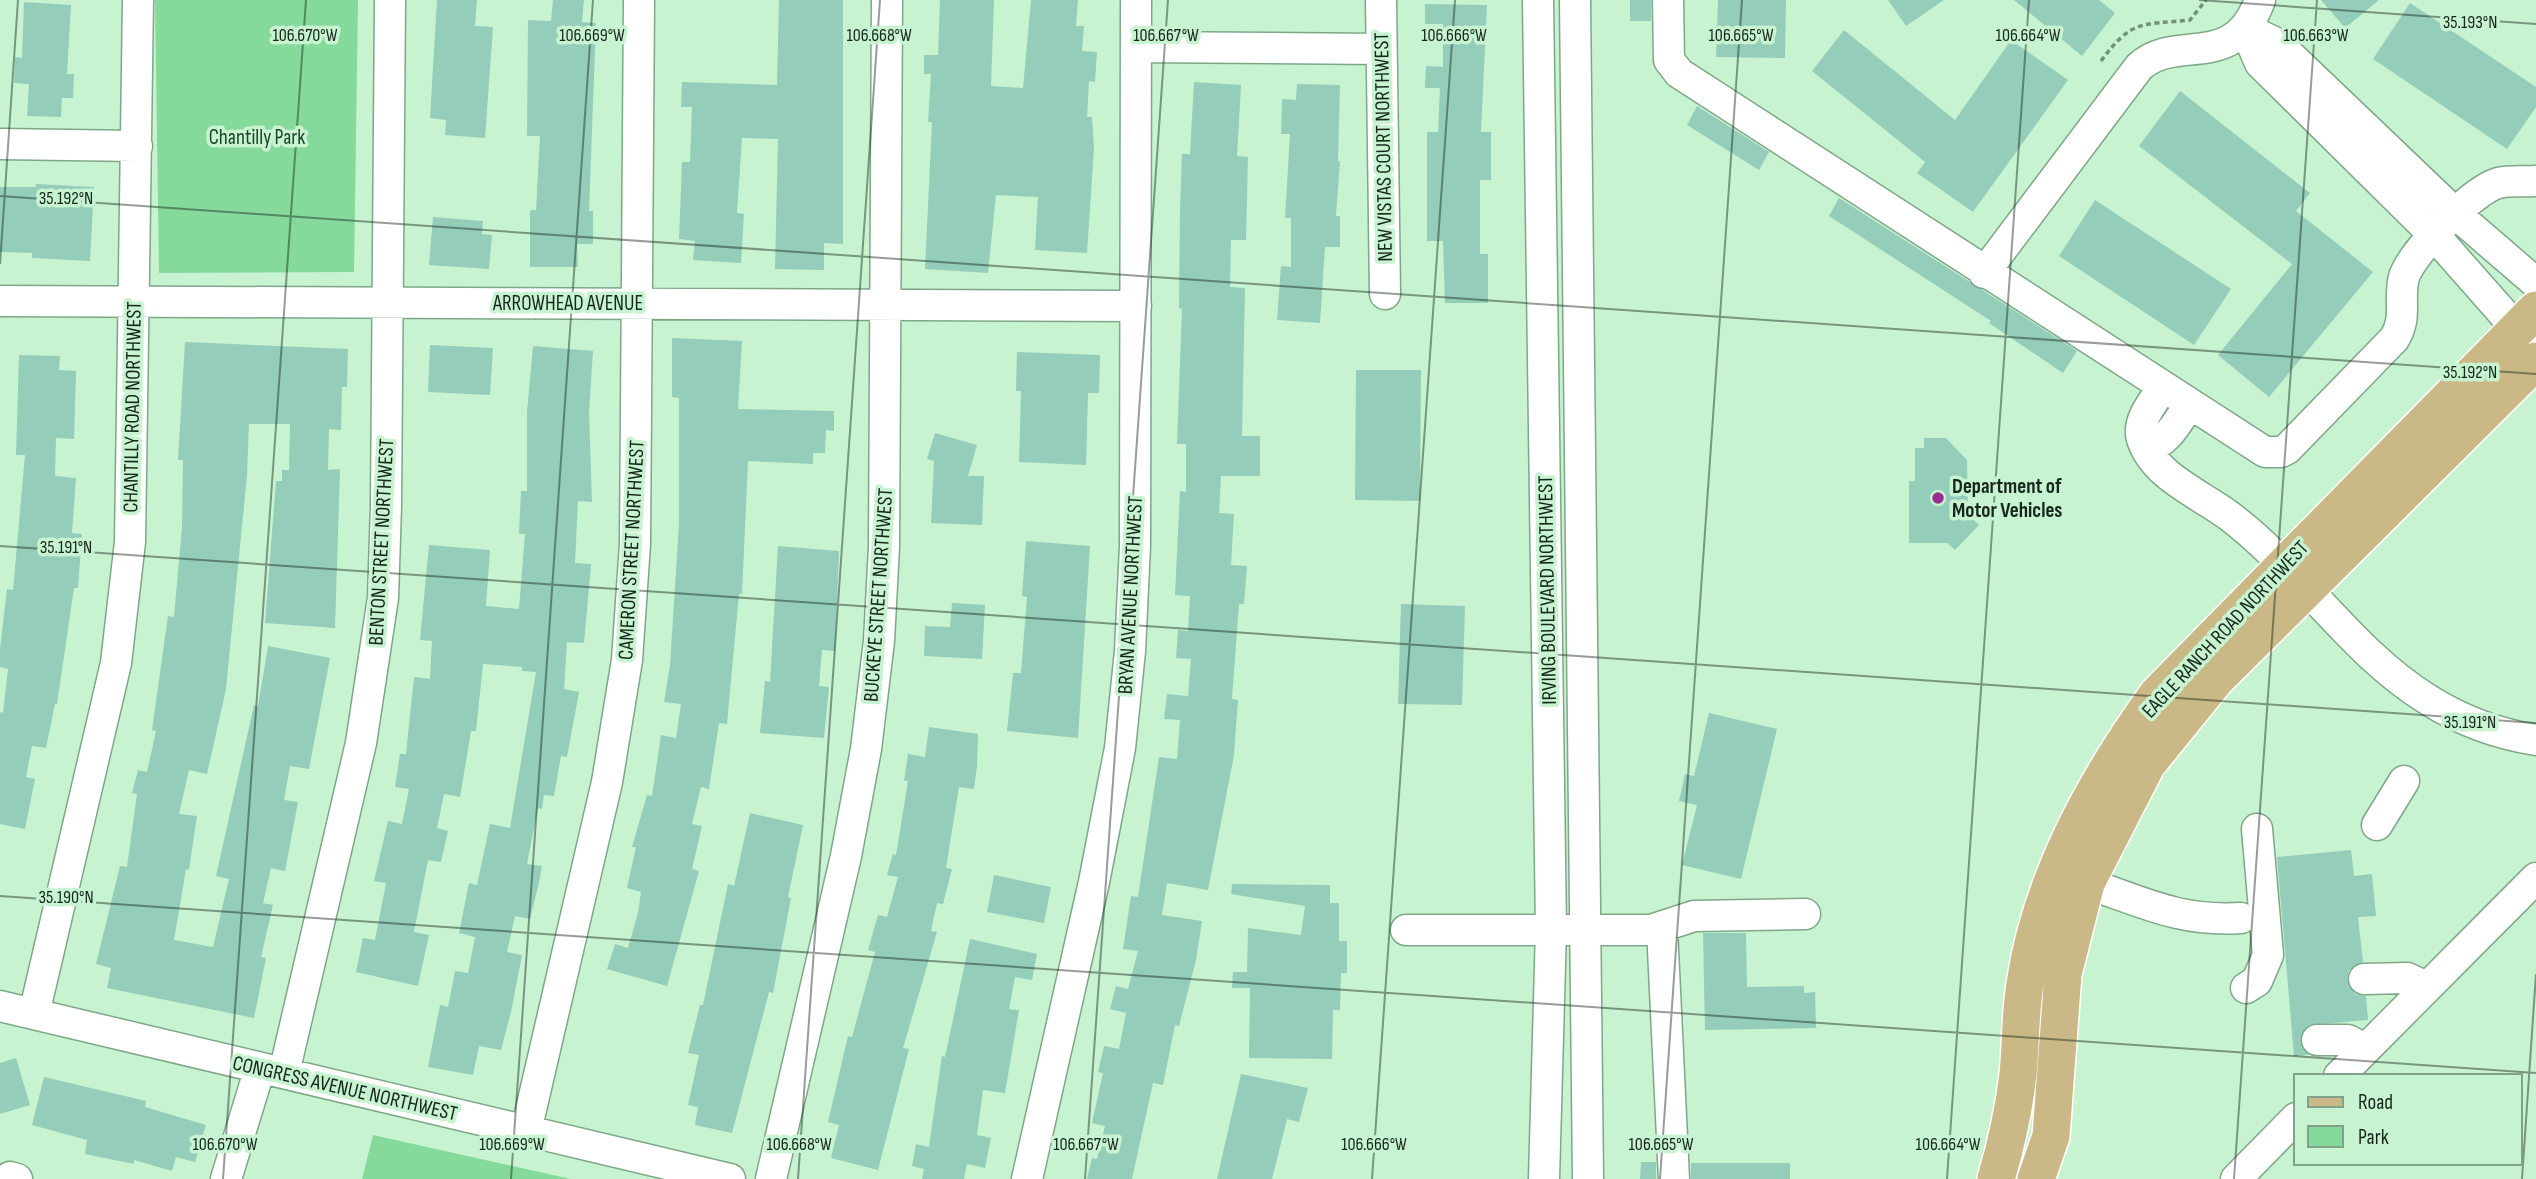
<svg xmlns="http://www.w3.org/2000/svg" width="2536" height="1179" font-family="'Sofia Sans Condensed',sans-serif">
	<rect width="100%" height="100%" fill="#c8f3d1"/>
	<!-- green -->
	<path fill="#84d99b" d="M155,0h203l-4,272 -195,1z
		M373,1135l198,44h-209z"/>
	<!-- building -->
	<path fill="#94cdb9" d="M437,0h40l-2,26 18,1 -8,111 -40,-3 1,-15 -16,-2z
		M553,0h31l-2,22 14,1 -7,188h4v33h-16l1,23h-48v-57h6l4,-74h-13l1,-116 23,1z
		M779,0h64v244l-19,-1v27l-49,-1 3,-130 -36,-1 -5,75 7,1 -3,49 -48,-3 2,-19 -16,-2 3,-77h8l2,-55h-11l1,-25 95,3z
		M940,0h54l-3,86 32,2 8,-88h47l-2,26h8l-2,25 15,1 -2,30 -6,-1 -2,36h5l2,31 -7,105 -52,-3 3,-53 -42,-2 -8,78 -63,-4 7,-147h-4l3,-48h-7v-19h14z
		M1630,0h21v21h-21z
		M1718,0h68l-1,58 -69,-1z
		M1888,0h56l-38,26z
		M2014,0h85l16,13 -33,43z
		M2321,0h58l-34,28z
		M24,2l47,3 -4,69h7l-1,24h-11l-1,19 -34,-1 2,-32 -15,-1 1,-26 7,1z
		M2410,3l126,84v20l-29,42 -134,-90z
		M1425,4l62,1 -6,127h10v48h-11v74h8v49h-43l-2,-62h-16v-109h11l2,-44h-15l1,-22 17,1v-43h-18z
		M1844,30l111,90 56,-80 57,40 -95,132 -56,-39 8,-11 -113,-91z
		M1194,82l47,3 -4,71 11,1 -2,83h-15l-1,47 15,1 -3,148h18v40h-39l-2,37 15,1 -3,51 16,1 -3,38h-5l-7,95 6,1 -4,55 -26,135 -41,-7 -5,32 40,6 -6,39 -17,66 -4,-1 -12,60 -10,-2 -21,96h-45l5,-21 5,1 8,-33 -13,-3 11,-50 -5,-1 6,-26 15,3 7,-36 -16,-4 6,-23 12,3 10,-38 -15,-2 8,-53 7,1 21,-140 18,2 3,-39 -16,-1 3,-25 21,2 3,-37 -15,-1 2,-28 10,1 2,-35 -15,-1 5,-104 6,1v-48h-9l5,-135 -3,-1 1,-99 2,-55h8z
		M1297,84l43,1 -2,76h2l-4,55h4v31h-15l-5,76 -43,-3 4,-54 10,1v-49h-6l5,-84h-9l1,-35 14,1z
		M2180,91l130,102 -14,18 77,61 -104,125 -51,-42 74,-91 -153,-118z
		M1697,106l72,46 -10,18 -72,-45z
		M36,184l58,3 -4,74 -58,-3v-5l-32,-1v-65h36z
		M1839,198l238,153 -14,22 -74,-50 2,-2 -162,-105z
		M2095,200l136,89 -37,56 -135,-89z
		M433,217l50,4 -1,13 10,1 -3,34 -60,-4z
		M672,338l70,3 -4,68 96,2v20l-8,-1 -1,23h-12v11l-65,-3 -6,133h-3l-12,130 -8,-1 -10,66 -8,-2 -9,37 10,2 -10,43 7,2 -32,115 -60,-17 8,-25 13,4 10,-35 3,-21 -14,-4 9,-41h-4l15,-52 5,1 9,-61 15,3 5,-34 -17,-2 6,-37 9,-141v-126l-7,-1z
		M185,342l163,7 -1,38h-5l-1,43 -12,-1 -1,41 12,-1 -5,159 -70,-5 11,-142h6v-11h7l1,-46h-41l-2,51 -21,214 -19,85 -18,-4 -10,44 18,2 -8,54 -3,-1 -12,71 39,7 16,-68 -13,-3 38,-171 4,1 10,-60 62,12 -21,111 -19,-3 -6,34 14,2 -13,69 -14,-3 -8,35 10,2 -12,52 5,1 -12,60 -147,-30 4,-20 -15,-4 24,-98 7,1 10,-73 -5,-1 6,-23 9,2 9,-41 -4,-1 16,-114 6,1 8,-90 1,-67h-5z
		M430,345l63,3 -3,47 -62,-3z
		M533,346l60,5 -4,61 3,90 -14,-1 -3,62 16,1 -2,24 -5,55 -17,-1 -3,47 15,3 -12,65 -6,-1 -7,40 -10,-1 -2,14 -4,-1 -11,56 15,2 -4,21 -8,32 -15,-3 -8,36 15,3 -11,57 -10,38 -22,-4 -6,29 -45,-8 12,-62 8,2 7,-36 13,2 7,-36 -16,-4 10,-50 8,2 13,-61 20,4 26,-156 -14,-1v-4l-39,-3 -7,67h-5l-11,66 -16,-3 -7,34 11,3 -7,31 -13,-2 -14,72 15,3 -11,51 -62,-14 7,-34 12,2 11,-57 -12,-2 14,-60 14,3 7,-35 -14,-2 5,-33h6l8,-77 16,2 2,-38 -12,-1 9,-95 61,5 -4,56 33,3 6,-75h-6l2,-43h6v-79z
		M1017,352l83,3 -1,38h-11l-2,72 -67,-3 2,-71h-5z
		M19,355l41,1 -1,14 17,1 -2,68 -18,-1 -1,38 21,2 -4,55 10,1 -4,54h-4l-17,116h-2l-9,44 -14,-2 -6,31 9,2 -10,50 -25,-5v-112l3,1 5,-44 -8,-2v-18l7,-60 6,1 12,-135h-9z
		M1356,370h65l-1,131 -65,-1z
		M935,433l42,12 -9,31h16l-2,49 -51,-2 3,-62 -7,-2z
		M1924,438h22l21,22 1,55 11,10 -24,25 -8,-7h-38v-62h6v-33h9z
		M1026,541l64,5 -12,192 -71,-7 6,-58h8l6,-76 -5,-1z
		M778,546l61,5 -4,100 -13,-1 -3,36 10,1 -5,51 -64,-5 5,-52 5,1z
		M952,603l33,2 -3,54 -58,-3 1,-30 25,1z
		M1401,604l64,2 -3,99 -64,-1z
		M1709,713l68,16 -36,150 -59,-14 15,-60 -18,-4 6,-27 9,2z
		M929,727l49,7 -1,32 -3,23 -15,-2 -13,81 6,1 -9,35 -6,-1 -6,28 6,1 -34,116 6,1 -31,121 -47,-12 8,-33 -11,-3 20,-86 4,1 23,-85 -7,-2 10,-35 9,2 11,-40 -11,-2 6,-21 3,1 12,-74h-4l4,-27 17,3z
		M750,813l53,12 -15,72 3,1 -18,95 -4,-1 -37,141 -37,-8 3,-18 -10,-2 11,-50 -11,-2 12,-48h3l25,-121 6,2z
		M2351,850l3,26 18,-2 4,42 -18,1 5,45 -14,8 -2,9 8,15 11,2 2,24 -59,5 -9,14 8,16 -14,1 -17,-199z
		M994,875l57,12 -7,36 -57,-11z
		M1232,884l98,1v18h9v38h8v32h-6l-1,37h-7l-1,49 -83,-1 1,-70h-18l1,-16h14l1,-44 53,7 4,-29 -74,-12z
		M1703,933h43l1,54 57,-1v7l11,-1 1,36 -111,2z
		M970,939l67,15 -5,26 -17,-3 -6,32 10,1 -14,83 -22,-3 -6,45 14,3 -6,30 -18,-4 -3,15h-42l2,-10 -12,-3 4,-22 13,3 13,-91 3,1z
		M16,1058l14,47 -30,9v-51z
		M1241,1074l67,14 -9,34 -12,-3 -15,60h-55z
		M44,1077l102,24 -1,6 61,18 -11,37 -19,-5 -4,14 -38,-11v4l-49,-10 2,-14 -55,-15z
		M1641,1162h15v17h-16z
		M1691,1163h99v16h-99z"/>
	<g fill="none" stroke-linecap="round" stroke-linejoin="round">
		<defs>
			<path id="minor" d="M1381,0l4,294
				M1538,0l13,929 -7,250
				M1575,0l13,1179
				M1668,0l1,60 10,13 586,379h16l6,-3 107,-110c14,-21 4,-40 10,-62 9,-26 68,-86 94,-94 12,-3 26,-1 38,-2
				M1137,47l244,2
				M0,144l137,2
				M1984,273l155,-206c38,-35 94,7 121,-67
				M2536,283l-80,-69 -178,-170 -33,-16 15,35 175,173 82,93 19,11
				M0,301l1136,5
				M2163,387c-9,14 -27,34 -21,52 12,37 56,54 86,76 72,54 122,136 199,184 33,21 71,35 109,41
				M2146,448c22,-5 31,-26 44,-44
				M2377,825l27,-44
				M2086,883c57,19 93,39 155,35
				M1662,928l12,251
				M1406,930h245l43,-14 111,-2
				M2364,979l43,-1 20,9
				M2246,988l11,-7 11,-26 -11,-126
				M0,1006l730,173
				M34,1014l82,-351 14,-121 8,-542
				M2317,1040h31l17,9
				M284,1073l77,-330 22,-145 3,-92 4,-506
				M2339,1076l197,-198
				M526,1131l81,-349 20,-122 8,-116 4,-544
				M10,1177l7,2
				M226,1179l34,-111
				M771,1179l75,-323 20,-107 13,-108 5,-94 3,-547
				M1027,1179l67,-297 26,-134 10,-97 5,-105 1,-546
				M2236,1179l60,-61"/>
			<path id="major" d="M1996,1179c10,-34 18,-69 22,-105 3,-29 2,-60 7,-90 16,-106 70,-203 132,-289l379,-385
				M2036,1179l15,-43 12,-162 23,-91 61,-119 68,-84 321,-319"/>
		</defs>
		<!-- minor casing -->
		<use href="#minor" stroke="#7ea788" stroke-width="33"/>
		<!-- major casing -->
		<use href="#major" stroke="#fff" stroke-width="40"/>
		<!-- path -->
		<path stroke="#73917a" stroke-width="3.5" stroke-dasharray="5 3.5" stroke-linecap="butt" d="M2101,61c31,-42 40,-36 89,-41l16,-20"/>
		<!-- minor -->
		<use href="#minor" stroke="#fff" stroke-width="30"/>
		<!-- major -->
		<use href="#major" stroke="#cab986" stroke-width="37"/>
	</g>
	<!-- ticks -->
	<path fill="none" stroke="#16261a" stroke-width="2" stroke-opacity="0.45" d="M2199,0l337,24M0,196l2536,178M0,264l18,-264M0,546l2536,177M0,896l2536,177M223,1179l83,-1179M511,1179l82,-1179M798,1179l82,-1179M1085,1179l83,-1179M1372,1179l83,-1179M1660,1179l82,-1179M1947,1179l82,-1179M2234,1179l83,-1179M2522,1179l14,-205"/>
	<!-- markers -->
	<circle fill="#992e90" stroke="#c8f3d1" stroke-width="2.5" cx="1938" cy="498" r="7"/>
	<g text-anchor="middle" stroke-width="7" stroke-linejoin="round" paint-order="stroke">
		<!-- park labels -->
		<g font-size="21" fill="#1c4228" stroke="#c8f3d1">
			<text x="257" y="144">Chantilly Park</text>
		</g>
		<!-- street labels -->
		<g font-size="21" fill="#16261a" stroke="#c8f3d1">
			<text transform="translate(1383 147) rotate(-91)" y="7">NEW VISTAS COURT NORTHWEST</text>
			<text x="568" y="310">ARROWHEAD AVENUE</text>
			<text transform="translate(132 407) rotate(-89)" y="7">CHANTILLY ROAD NORTHWEST</text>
			<text transform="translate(381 542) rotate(-87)" y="7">BENTON STREET NORTHWEST</text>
			<text transform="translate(631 550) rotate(-87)" y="7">CAMERON STREET NORTHWEST</text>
			<text transform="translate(1547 590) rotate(-91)" y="7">IRVING BOULEVARD NORTHWEST</text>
			<text transform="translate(878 595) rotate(-86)" y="7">BUCKEYE STREET NORTHWEST</text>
			<text transform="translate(1130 595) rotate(-87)" y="7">BRYAN AVENUE NORTHWEST</text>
			<text transform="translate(2225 629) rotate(-47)" y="7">EAGLE RANCH ROAD NORTHWEST</text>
			<text transform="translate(345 1088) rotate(13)" y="7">CONGRESS AVENUE NORTHWEST</text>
		</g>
		<!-- poi labels -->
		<g font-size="21" font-weight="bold" fill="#16261a" stroke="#c8f3d1" text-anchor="start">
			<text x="1952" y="493">Department of<tspan x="1952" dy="24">Motor Vehicles</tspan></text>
		</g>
	</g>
	<g font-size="18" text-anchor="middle" fill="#16261a" stroke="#c8f3d1" stroke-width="7" stroke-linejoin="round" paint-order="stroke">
		<text x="2470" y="28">35.193°N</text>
		<text x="305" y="41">106.670°W</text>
		<text x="592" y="41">106.669°W</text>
		<text x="879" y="41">106.668°W</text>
		<text x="1166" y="41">106.667°W</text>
		<text x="1454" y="41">106.666°W</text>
		<text x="1741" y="41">106.665°W</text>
		<text x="2028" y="41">106.664°W</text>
		<text x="2316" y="41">106.663°W</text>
		<text x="66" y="204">35.192°N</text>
		<text x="2470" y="378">35.192°N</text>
		<text x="66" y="553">35.191°N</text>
		<text x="2470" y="728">35.191°N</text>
		<text x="66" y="903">35.190°N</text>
		<text x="225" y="1150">106.670°W</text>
		<text x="512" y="1150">106.669°W</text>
		<text x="799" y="1150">106.668°W</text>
		<text x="1086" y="1150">106.667°W</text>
		<text x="1374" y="1150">106.666°W</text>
		<text x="1661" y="1150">106.665°W</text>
		<text x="1948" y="1150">106.664°W</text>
	</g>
	<!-- legend -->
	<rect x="2294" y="1074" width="228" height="91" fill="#c8f3d1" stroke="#81a188" stroke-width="2"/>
	<rect x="2308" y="1097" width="35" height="10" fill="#cab986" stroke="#81a188" stroke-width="2"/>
	<text x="2358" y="1109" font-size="21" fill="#16261a">Road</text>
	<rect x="2308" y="1126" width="35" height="21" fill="#84d99b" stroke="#81a188" stroke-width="2"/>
	<text x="2358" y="1144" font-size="21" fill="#16261a">Park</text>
</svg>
